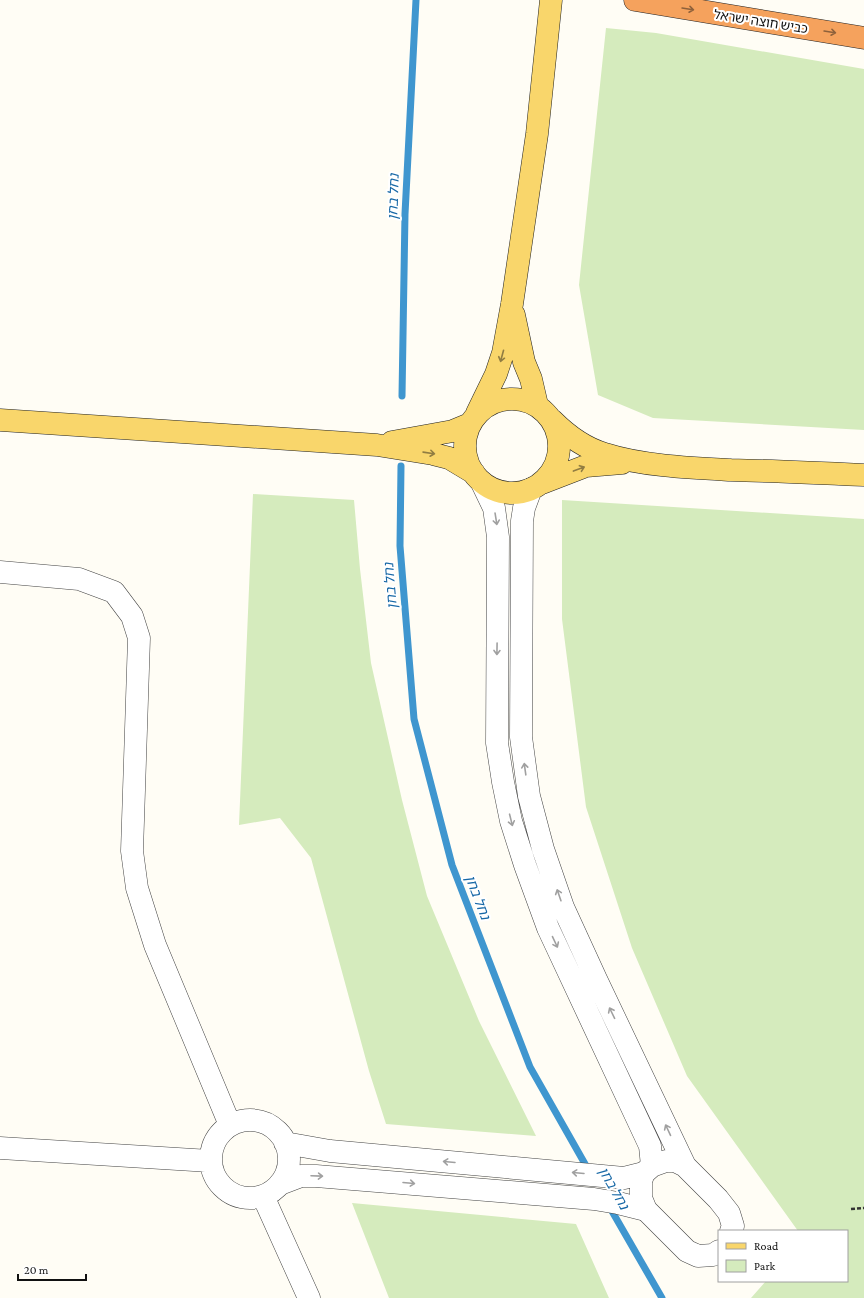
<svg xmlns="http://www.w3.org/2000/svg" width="864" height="1298" font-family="'Crimson Pro','Noto Sans Hebrew',serif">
	<rect width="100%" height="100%" fill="#fffdf5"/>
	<!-- green -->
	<path fill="#d5ebbd" d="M606,28l50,5 208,36v361l-211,-12 -55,-23 -19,-110z
		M253,494l101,6 6,69 11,94 31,137 25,96 52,125 57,115 -150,-12 -17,-53 -58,-213 -31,-40 -41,7z
		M562,500l302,19v779h-113l15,-17h81v-50h-49l-111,-155 -55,-128 -46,-141 -24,-188z
		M352,1203l224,21 33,74h-220z"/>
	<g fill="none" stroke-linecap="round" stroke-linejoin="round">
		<!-- stream -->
		<path stroke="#3f96cf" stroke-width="7" d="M402,396l3,-182 11,-214
			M401,466l-1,80 14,173 38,146 78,202 59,104
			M609,1206l53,92"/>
		<defs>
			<path id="minor" d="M482,483l12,25 4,29 -1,206 6,39 8,39 14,44 23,63 102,218 2,20
				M531,489l-7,19 -2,13 -1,216 8,59 14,53 20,58 33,72 89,187
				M0,572l79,7 35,13 18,24 7,22 -7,213 5,37 18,57 75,180
				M211 1159a39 39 0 1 1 78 0a39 39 0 1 1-78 0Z
				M285,1143l45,8 294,27 20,-5
				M0,1148l210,13
				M280,1184l21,-8h15l278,23 24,4 28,7
				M263,1196l46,102
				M719,1251l-6,4 -15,1 -11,-5 -41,-41 -5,-12v-17l3,-8 8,-7 14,-5h9l10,5 33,33 11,14 4,13 -2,5"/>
			<path id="major" d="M514,315l10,47 7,17 6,26
				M465 446a47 47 0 1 1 94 0a47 47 0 1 1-94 0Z
				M477,413l19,-39 7,-21 9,-49 25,-170 14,-134
				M0,420l377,25 56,9 16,4 25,15
				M552,420c15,15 32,28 53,34 37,12 87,14 126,16 44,1 89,3 133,5
				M392,442l61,-11 17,-7
				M542,483l44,-17 36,-3"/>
			<path id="highway" d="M635,0l229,38"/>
		</defs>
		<!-- minor casing -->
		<use href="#minor" stroke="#444" stroke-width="23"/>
		<!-- major casing -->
		<use href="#major" stroke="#222" stroke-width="23"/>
		<!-- highway casing -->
		<use href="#highway" stroke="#222" stroke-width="23"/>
		<!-- path -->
		<path stroke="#333" stroke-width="2.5" stroke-dasharray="4 2" stroke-linecap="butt" d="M851,1209l13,-1"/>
		<!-- minor -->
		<use href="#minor" stroke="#fff" stroke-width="22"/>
		<!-- major -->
		<use href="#major" stroke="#f9d66b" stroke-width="22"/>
		<!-- highway -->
		<use href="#highway" stroke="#f5a25d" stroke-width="22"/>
	</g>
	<!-- one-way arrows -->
	<defs><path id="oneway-shaft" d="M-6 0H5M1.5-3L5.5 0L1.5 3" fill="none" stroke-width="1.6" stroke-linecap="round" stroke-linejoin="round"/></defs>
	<g stroke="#8e613b">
		<use href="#oneway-shaft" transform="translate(688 9) rotate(9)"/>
		<use href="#oneway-shaft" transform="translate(830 32) rotate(9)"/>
	</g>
	<g stroke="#917d42">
		<use href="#oneway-shaft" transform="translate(502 356) rotate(105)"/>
		<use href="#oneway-shaft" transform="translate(429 453) rotate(8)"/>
		<use href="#oneway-shaft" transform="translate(579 469) rotate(-20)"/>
	</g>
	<g stroke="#a0a0a0">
		<use href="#oneway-shaft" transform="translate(496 519) rotate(81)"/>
		<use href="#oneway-shaft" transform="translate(497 649) rotate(91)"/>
		<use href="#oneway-shaft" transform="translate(525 769) rotate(-98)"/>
		<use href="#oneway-shaft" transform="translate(511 820) rotate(76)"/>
		<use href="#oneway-shaft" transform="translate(559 895) rotate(-109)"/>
		<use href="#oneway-shaft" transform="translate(555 942) rotate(65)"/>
		<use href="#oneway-shaft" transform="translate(612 1013) rotate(-116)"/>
		<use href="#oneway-shaft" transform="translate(668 1130) rotate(-115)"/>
		<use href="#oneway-shaft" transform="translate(449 1162) rotate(-175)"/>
		<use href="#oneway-shaft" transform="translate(578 1173) rotate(-175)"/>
		<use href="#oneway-shaft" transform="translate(317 1176) rotate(2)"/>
		<use href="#oneway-shaft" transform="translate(409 1183) rotate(5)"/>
	</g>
	<g text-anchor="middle" stroke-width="4" stroke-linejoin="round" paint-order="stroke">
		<!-- street labels -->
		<g font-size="13" fill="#111" stroke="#fff">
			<text transform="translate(761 21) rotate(9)" y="5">כביש חוצה ישראל</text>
		</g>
		<!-- water labels -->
		<g font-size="14" font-style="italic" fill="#1768a6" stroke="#fff">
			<text transform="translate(393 197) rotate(-88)" y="5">נחל בחן</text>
			<text transform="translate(390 586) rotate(-95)" y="5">נחל בחן</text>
			<text transform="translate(478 897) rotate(69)" y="5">נחל בחן</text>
			<text transform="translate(614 1188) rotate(60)" y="5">נחל בחן</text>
		</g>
	</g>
	<!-- legend -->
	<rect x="718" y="1230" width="130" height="52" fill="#ffffff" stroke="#a0a0a0"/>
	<rect x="726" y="1243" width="20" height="6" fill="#f9d66b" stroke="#a0a0a0"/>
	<text x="754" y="1250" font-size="12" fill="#111111">Road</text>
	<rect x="726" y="1260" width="20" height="12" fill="#d5ebbd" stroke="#a0a0a0"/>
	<text x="754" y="1270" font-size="12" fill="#111111">Park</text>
	<!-- scale -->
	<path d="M18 1274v6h68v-6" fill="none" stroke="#111111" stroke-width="2"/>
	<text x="24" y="1274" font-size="12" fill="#111111" stroke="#ffffff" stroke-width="3" paint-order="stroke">20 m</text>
</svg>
